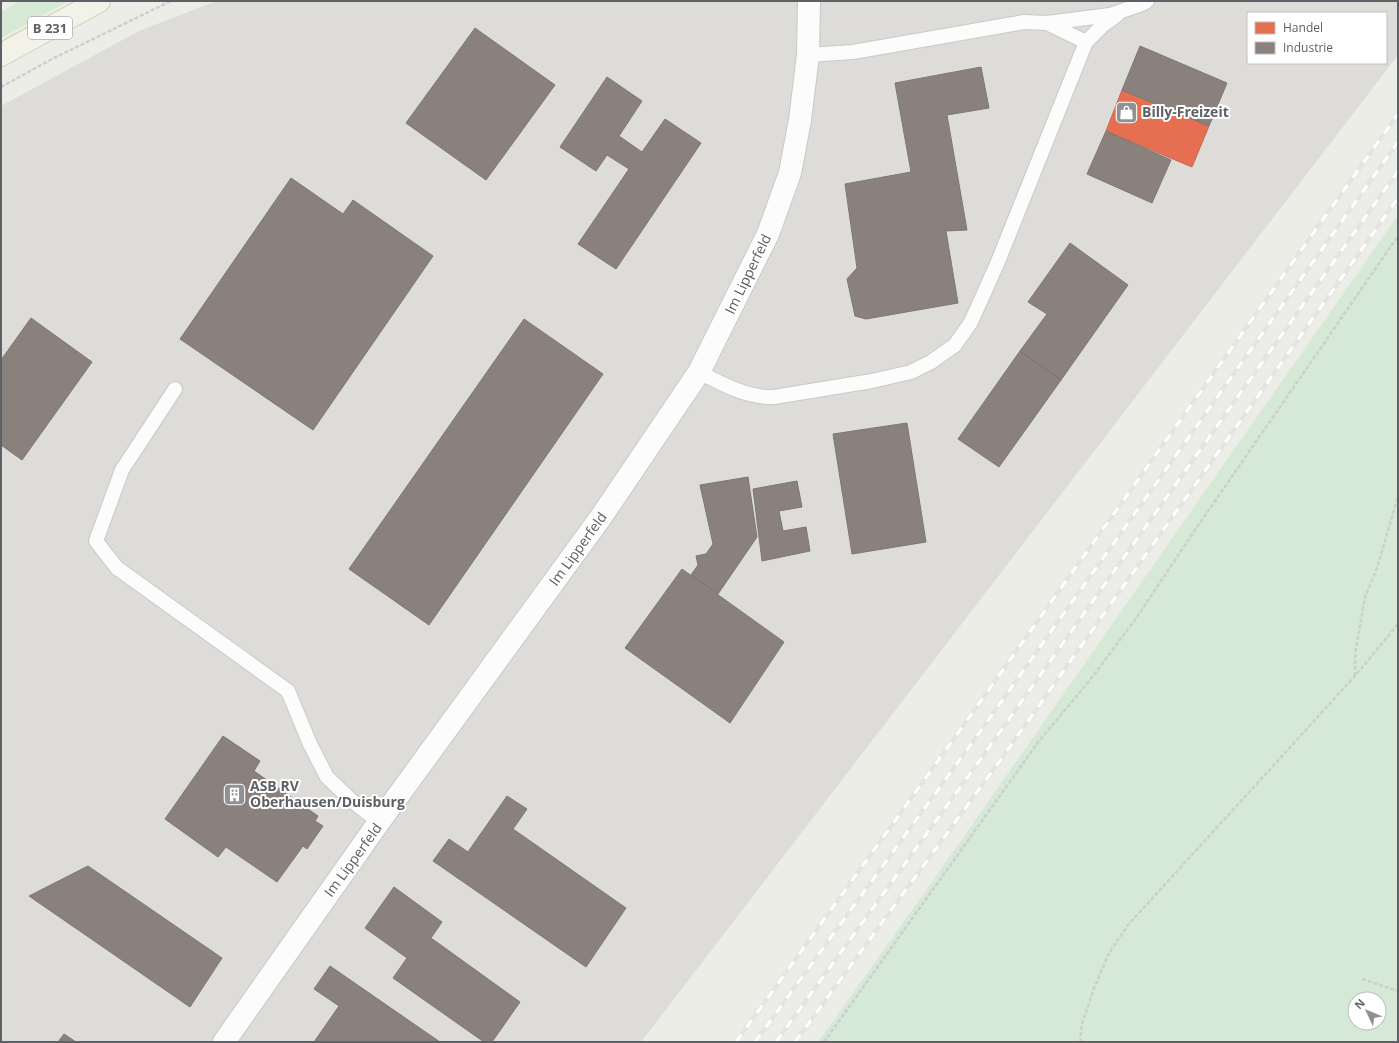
<svg xmlns="http://www.w3.org/2000/svg" width="1399" height="1043" font-family="'Open Sans',sans-serif">
	<rect width="100%" height="100%" fill="#edede8"/>
	<!-- industrial -->
	<path fill="#dddcd8" fill-rule="evenodd" d="M217,1h1181v54l-757,987h-640v-936l138,-75zM1248,13h138v50h-138z"/>
	<!-- green -->
	<path fill="#d6e9d6" fill-rule="evenodd" d="M20,1h49l-68,37v-26z
		M1398,215v827h-580l109,-153zM1355,999h24v24h-24z"/>
	<!-- shops -->
	<path fill="#e76f51" stroke="#be6a57" d="M1122,90l87,36 -17,41 -86,-36z"/>
	<!-- industry -->
	<path fill="#8a817c" stroke="#7c7775" d="M475,28l80,57 -69,95 -80,-57z
		M1140,46l87,37 -18,43 -87,-36z
		M981,67l8,41 -42,7 20,115 -21,1 12,72 -92,16 -11,-3 -8,-37 10,-11 -12,-84 66,-12 -16,-89z
		M607,77l35,24 -23,35 23,16 23,-33 36,24 -85,126 -38,-25 51,-75 -22,-14 -11,16 -36,-24z
		M1106,131l65,29 -19,43 -65,-29z
		M291,178l52,36 10,-14 80,56 -120,174 -133,-91z
		M1070,243l58,42 -67,95 -41,-29 27,-37 -19,-12z
		M31,318l61,44 -70,98 -21,-15v-85z
		M524,319l79,55 -174,251 -80,-56z
		M1020,351l41,29 -62,87 -41,-28z
		M907,423l19,119 -74,12 -19,-120z
		M748,477l9,60 -39,57 -27,-19 7,-10 -2,-9 10,-2 7,-10 -13,-59z
		M797,481l5,26 -23,4 4,20 23,-4 4,24 -48,10 -9,-72z
		M682,569l102,73 -54,81 -105,-75z
		M223,736l37,25 -6,10 64,45 -3,5 8,5 -16,23 -4,-3 -26,36 -51,-35 -8,10 -53,-38z
		M507,796l20,13 -14,20 113,79 -40,59 -153,-106 16,-22 19,13z
		M88,866l134,92 -32,49 -161,-111z
		M394,887l48,35 -11,16 89,64 -28,40h-8l-91,-64 14,-20 -42,-30z
		M330,966l110,76h-126l25,-36 -25,-17z
		M64,1034l12,8h-18z"/>
	<g fill="none" stroke-linecap="round" stroke-linejoin="round">
		<defs>
			<path id="lane" d="M1047,23l63,-8 32,-11 5,-3
				M1086,42l17,-17 14,-10
				M699,372c23,12 48,26 75,25l98,-16 39,-9 20,-10 24,-17 16,-23 26,-58 89,-222 -39,-19 -23,-1 -171,30 -45,3
				M175,389l-53,81 -26,71 21,27 171,123 22,53 17,33 24,23 28,22"/>
			<path id="street" d="M224,1042l155,-220 222,-305 98,-145 69,-138 22,-61 10,-53 8,-65 1,-54"/>
			<path id="primary" d="M1,55l98,-54"/>
		</defs>
		<!-- lane casing -->
		<use href="#lane" stroke="#c9c9c9" stroke-width="16"/>
		<!-- street casing -->
		<use href="#street" stroke="#c9c9c9" stroke-width="24"/>
		<!-- primary casing -->
		<use href="#primary" stroke="#d4cfb6" stroke-width="24"/>
		<!-- path -->
		<path stroke="#cbcfcd" stroke-width="2.5" stroke-dasharray="4 2" stroke-linecap="butt" d="M1,87l51,-28 119,-58
			M1355,676v-22l10,-57 12,-29 21,-72
			M1362,979l36,12
			M1398,983v3
			M824,1042l215,-301 51,-61 47,-63 58,-87 203,-294
			M1080,1042l2,-18 11,-33 15,-36 20,-30 227,-249 43,-52"/>
		<!-- lane -->
		<use href="#lane" stroke="#fcfcfc" stroke-width="14"/>
		<!-- street -->
		<use href="#street" stroke="#fcfcfc" stroke-width="22"/>
		<!-- primary -->
		<use href="#primary" stroke="#f3f2e8" stroke-width="22"/>
		<defs>
			<path id="rail" d="M736,1042l227,-316 435,-612
				M755,1042l222,-306 421,-594
				M776,1042l214,-296 408,-575
				M795,1042l209,-287 394,-557"/>
		</defs>
		<!-- rail casing -->
		<use href="#rail" stroke="#e4e4e3" stroke-width="4.5"/>
		<!-- rail -->
		<use href="#rail" stroke="#fff" stroke-width="3" stroke-dasharray="9" stroke-linecap="butt"/>
	</g>
	<!-- icons -->
	<defs>
		<symbol id="shop-square" viewBox="-11 -11 22 22"><rect x="-9" y="-9" width="18" height="18" rx="4" fill="#8f9193" stroke="#fff"/><path d="M-5-2.5h2.3a2.7 3.5 0 0 1 5.4 0H5L5.5 6h-11ZM-1.5-2.5h3a1.5 2.3 0 0 0-3 0Z" fill="#fff"/></symbol>
		<symbol id="building-square" viewBox="-11 -11 22 22"><rect x="-9" y="-9" width="18" height="18" rx="4" fill="#8f9193" stroke="#fff"/><path d="M-4-6H4V6H1V3H-1V6H-4ZM-2.5-4.3h1.7v1.8h-1.7ZM.8-4.3h1.7v1.8H.8ZM-2.5-1h1.7V.8h-1.7ZM.8-1h1.7V.8H.8Z" fill="#fff"/></symbol>
	</defs>
	<g fill-rule="evenodd">
		<use href="#shop-square" x="1114" y="100" width="25" height="25"/>
		<use href="#building-square" x="222" y="782" width="25" height="25"/>
	</g>
	<g text-anchor="middle" stroke-width="4" stroke-linejoin="round" paint-order="stroke">
		<!-- shield labels -->
		<rect fill="#fff" stroke="#8e9093" stroke-width="1" x="28" y="17" width="44" height="22" rx="3"/>
		<g font-size="13" font-weight="bold" fill="#5d6065">
			<text x="50" y="33">B 231</text>
		</g>
		<!-- poi labels -->
		<g font-size="14" font-weight="bold" fill="#5d6065" stroke="#fff" text-anchor="start">
			<text x="1142" y="117">Billy-Freizeit</text>
			<text x="250" y="791">ASB RV<tspan x="250" dy="16">Oberhausen/Duisburg</tspan></text>
		</g>
		<!-- street labels -->
		<g font-size="14" fill="#5d6065" stroke="#fff">
			<text transform="translate(748 274) rotate(-64)" y="5">Im Lipperfeld</text>
			<text transform="translate(578 549) rotate(-54)" y="5">Im Lipperfeld</text>
			<text transform="translate(353 860) rotate(-54)" y="5">Im Lipperfeld</text>
		</g>
	</g>
	<!-- border -->
	<rect width="1399" height="1043" fill="none" stroke="#5d6065" stroke-width="4"/>
	<!-- legend -->
	<rect x="1247" y="12" width="140" height="52" fill="#ffffff" stroke="#bebfc1"/>
	<rect x="1255" y="22" width="20" height="12" fill="#e76f51" stroke="#bebfc1"/>
	<text x="1283" y="32" font-size="12" fill="#5d6065">Handel</text>
	<rect x="1255" y="42" width="20" height="12" fill="#8a817c" stroke="#bebfc1"/>
	<text x="1283" y="52" font-size="12" fill="#5d6065">Industrie</text>
	<!-- north arrow -->
	<g transform="translate(1367 1011) rotate(314)"><circle r="19" fill="#ffffff" stroke="#bebfc1"/>
	<path d="M0-3L7 15L0 10L-7 15Z" fill="#8f9193"/>
	<text y="-6" font-size="11" font-weight="bold" text-anchor="middle" fill="#5d6065">N</text>
	</g>
</svg>
